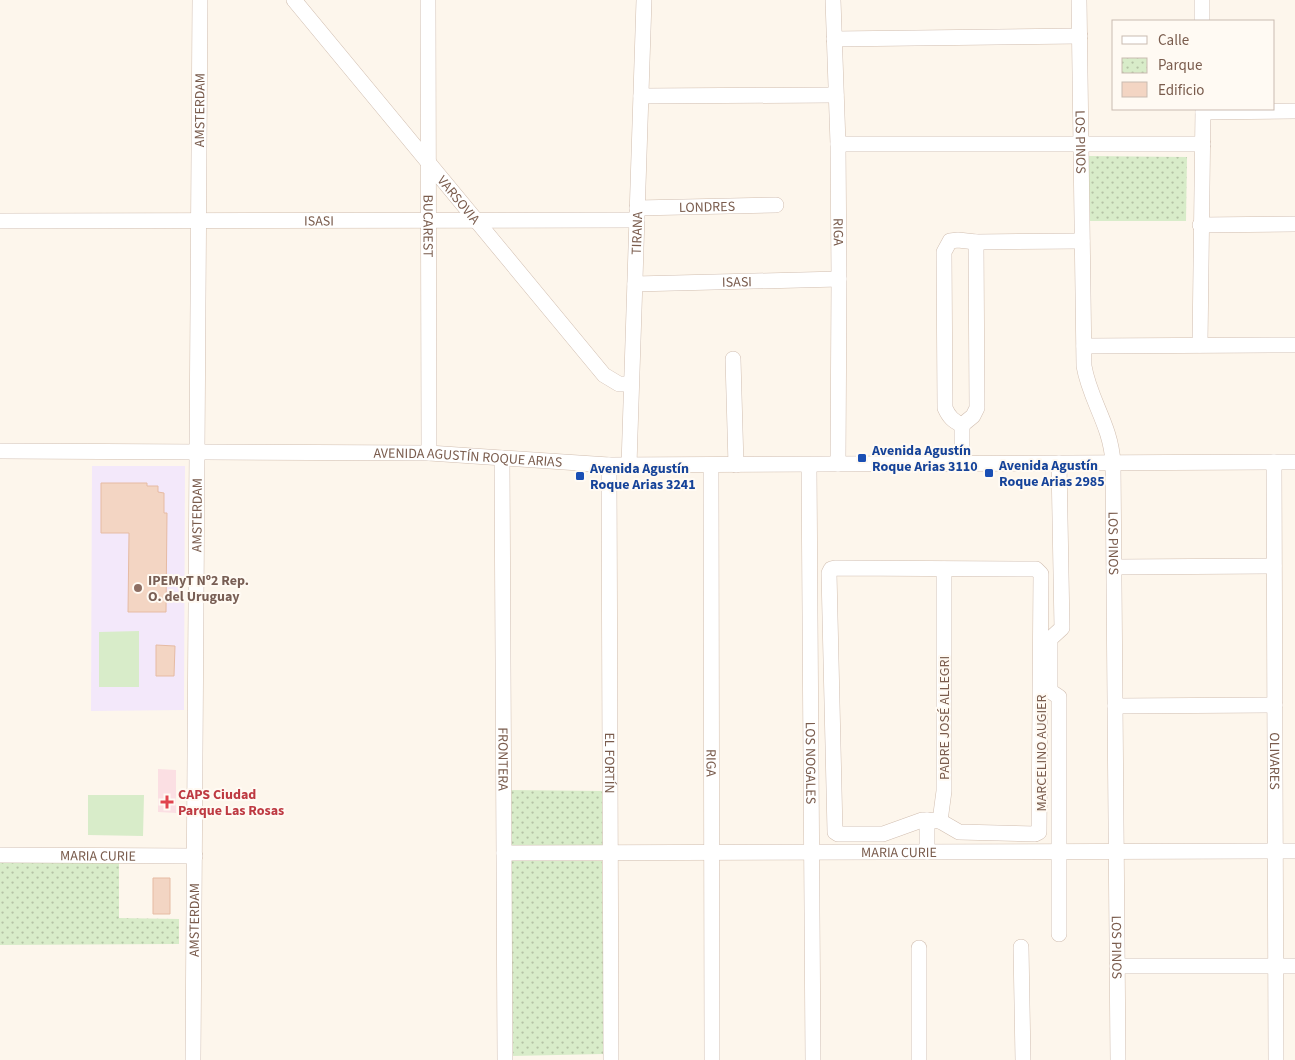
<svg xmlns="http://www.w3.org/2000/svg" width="1295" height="1060" font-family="'Source Sans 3',sans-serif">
	<defs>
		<pattern id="park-dots" width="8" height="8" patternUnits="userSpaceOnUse" patternTransform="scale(1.25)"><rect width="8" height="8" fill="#d8ecc9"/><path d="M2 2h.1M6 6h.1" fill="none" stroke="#b4c2a5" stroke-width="1.8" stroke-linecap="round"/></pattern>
	</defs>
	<rect width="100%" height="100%" fill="#fdf6ec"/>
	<!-- education -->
	<path fill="#f3e8fa" d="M92,466h93l-1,244 -93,1z"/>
	<!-- medical -->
	<path fill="#fbdfe3" d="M158,769l18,1v43l-18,-1z"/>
	<!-- grass -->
	<path fill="#d8ecc9" d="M139,631v56h-40v-55z
		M88,795h56l-1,41 -55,-1z"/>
	<!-- park -->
	<path fill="url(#park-dots)" d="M1089,156l98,1 -1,64h-97z
		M508,790l98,1 -1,57 -97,-1z
		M0,859l119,1v58l60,1v25l-179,1z
		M510,861h92l2,193 -93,2z"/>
	<!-- building -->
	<path fill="#f3d5c3" stroke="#e6bba3" d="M101,483h46v3h11v6l6,1v20h3l-1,99h-38l1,-79h-28z
		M156,645l19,1 -1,30h-18z
		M153,878h17v36h-17z"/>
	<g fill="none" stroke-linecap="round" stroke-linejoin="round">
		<defs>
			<g id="minor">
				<path id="s1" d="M294,0l310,375 15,9h12"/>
				<path id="s2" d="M428,0l1,453"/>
				<path id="s3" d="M833,0l5,144 1,135 -1,185"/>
				<path id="s4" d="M1079,0l5,366c6,35 27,59 29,97l5,597"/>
				<path d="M1202,0v21"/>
				<path d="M834,39l246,-3"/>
				<path d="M641,96l195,-1"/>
				<path d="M1203,112l92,-1"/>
				<path d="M838,144h365"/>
				<path id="s5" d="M637,208l139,-3"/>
				<path id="s6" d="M0,221l637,-1"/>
				<path d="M1200,225l95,-1"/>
				<path id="s7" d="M635,284l204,-5"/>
				<path d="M1200,345l3,-236"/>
				<path d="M1084,346l211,-1"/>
				<path d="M733,359l3,106"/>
				<path d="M962,425c-9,-4 -13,-8 -17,-17l-1,-156 6,-11 8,-1 18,2 106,-1"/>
				<path d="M962,425l11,-9 4,-8 -1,-166"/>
				<path d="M962,425v38"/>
				<path id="s8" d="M0,451l429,2 180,12 686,-3"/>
				<path id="s9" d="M502,458l3,602"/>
				<path id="s10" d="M1274,462l2,598"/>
				<path d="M1059,463l3,165 -12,11v52l9,6v237"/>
				<path id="s11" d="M609,465l2,595"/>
				<path id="s12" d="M629,465l15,-465"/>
				<path id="s13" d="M711,465l1,595"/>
				<path id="s14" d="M809,465l4,595"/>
				<path d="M1114,567l160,-1"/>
				<path d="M1115,706l160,-1"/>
				<path d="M927,820h-5l-39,14h-45l-3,-2 -6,-259 2,-4 4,-1 201,1 5,5 -2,258 -4,2 -76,-2 -19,-11"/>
				<path d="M927,852v-32l13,1 4,-30v-222"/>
				<path id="s15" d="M504,853l791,-2"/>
				<path id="s16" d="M0,855l195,1"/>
				<path d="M1021,947l2,113"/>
				<path d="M919,948v112"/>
				<path d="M1117,966h178"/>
				<path id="s17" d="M193,1060l7,-1060"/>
			</g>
		</defs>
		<!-- minor casing -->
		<use href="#minor" stroke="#d1beb0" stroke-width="16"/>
		<!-- minor -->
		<use href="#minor" stroke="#fff" stroke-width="15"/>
	</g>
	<!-- markers -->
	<g fill="#1a4fb4" stroke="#fffaf3" stroke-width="2">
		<rect x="857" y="453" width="10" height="10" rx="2.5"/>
		<rect x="984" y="468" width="10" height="10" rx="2.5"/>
		<rect x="575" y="471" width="10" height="10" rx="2.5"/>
	</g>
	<circle fill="#8d6e63" stroke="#fffaf3" stroke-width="2" cx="138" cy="588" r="5"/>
	<path fill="#e0444e" stroke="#fffaf3" stroke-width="2" d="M164.5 794.5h5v5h5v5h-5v5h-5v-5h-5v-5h5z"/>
	<g text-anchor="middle" stroke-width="4" stroke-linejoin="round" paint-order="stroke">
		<!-- street labels -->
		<g font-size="14" fill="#7a5c4d" stroke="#fffaf3">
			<text dy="5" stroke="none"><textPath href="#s17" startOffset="950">AMSTERDAM</textPath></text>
			<text dy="5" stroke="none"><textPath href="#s4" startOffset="142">LOS PINOS</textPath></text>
			<text dy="5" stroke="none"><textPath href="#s1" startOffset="259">VARSOVIA</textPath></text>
			<text dy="5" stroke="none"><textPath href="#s5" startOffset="70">LONDRES</textPath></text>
			<text dy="5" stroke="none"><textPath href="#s6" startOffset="319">ISASI</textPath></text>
			<text dy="5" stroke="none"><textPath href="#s2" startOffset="226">BUCAREST</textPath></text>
			<text dy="5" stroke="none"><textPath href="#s3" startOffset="232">RIGA</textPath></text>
			<text dy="5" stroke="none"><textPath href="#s12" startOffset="232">TIRANA</textPath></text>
			<text dy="5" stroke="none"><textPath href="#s7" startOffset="102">ISASI</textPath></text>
			<text dy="5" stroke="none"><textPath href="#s8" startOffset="468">AVENIDA AGUSTÍN ROQUE ARIAS</textPath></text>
			<text dy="5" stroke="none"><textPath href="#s17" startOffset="545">AMSTERDAM</textPath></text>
			<text dy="5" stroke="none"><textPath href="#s4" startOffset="548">LOS PINOS</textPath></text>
			<text transform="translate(944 718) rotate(-90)" y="5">PADRE JOSÉ ALLEGRI</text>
			<text transform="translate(1041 753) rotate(-90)" y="5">MARCELINO AUGIER</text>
			<text dy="5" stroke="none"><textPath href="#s9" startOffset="301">FRONTERA</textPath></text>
			<text dy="5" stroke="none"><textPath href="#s10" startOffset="299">OLIVARES</textPath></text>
			<text dy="5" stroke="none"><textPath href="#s11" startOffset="298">EL FORTÍN</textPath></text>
			<text dy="5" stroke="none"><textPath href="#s13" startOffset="298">RIGA</textPath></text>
			<text dy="5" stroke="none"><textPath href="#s14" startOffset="298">LOS NOGALES</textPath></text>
			<text dy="5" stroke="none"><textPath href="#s15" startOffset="395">MARIA CURIE</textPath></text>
			<text dy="5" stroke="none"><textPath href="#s16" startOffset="98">MARIA CURIE</textPath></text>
			<text dy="5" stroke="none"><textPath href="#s17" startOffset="140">AMSTERDAM</textPath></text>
			<text dy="5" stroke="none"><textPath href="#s4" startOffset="952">LOS PINOS</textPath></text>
		</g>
		<!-- transit labels -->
		<g font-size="14" font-weight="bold" fill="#164399" stroke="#fffaf3" text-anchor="start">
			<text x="872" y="455">Avenida Agustín<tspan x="872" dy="16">Roque Arias 3110</tspan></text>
			<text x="999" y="470">Avenida Agustín<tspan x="999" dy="16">Roque Arias 2985</tspan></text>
			<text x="590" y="473">Avenida Agustín<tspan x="590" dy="16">Roque Arias 3241</tspan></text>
		</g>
		<!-- education labels -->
		<g font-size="14" font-weight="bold" fill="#785e54" stroke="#fffaf3" text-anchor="start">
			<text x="148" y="585">IPEMyT Nº2 Rep.<tspan x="148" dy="16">O. del Uruguay</tspan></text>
		</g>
		<!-- health labels -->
		<g font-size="14" font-weight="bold" fill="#be3a42" stroke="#fffaf3" text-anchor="start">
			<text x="178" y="799">CAPS Ciudad<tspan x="178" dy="16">Parque Las Rosas</tspan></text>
		</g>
	</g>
	<!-- legend -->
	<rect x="1112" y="20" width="162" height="90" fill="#fffaf3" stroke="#cabbb1"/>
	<rect x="1122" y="36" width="25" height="8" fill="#ffffff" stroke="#cabbb1"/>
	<text x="1158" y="45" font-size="15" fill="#7a5c4d">Calle</text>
	<rect x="1122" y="58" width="25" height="15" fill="url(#park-dots)" stroke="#cabbb1"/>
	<text x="1158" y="70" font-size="15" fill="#7a5c4d">Parque</text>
	<rect x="1122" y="82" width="25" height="15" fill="#f3d5c3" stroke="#cabbb1"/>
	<text x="1158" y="95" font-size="15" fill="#7a5c4d">Edificio</text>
</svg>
